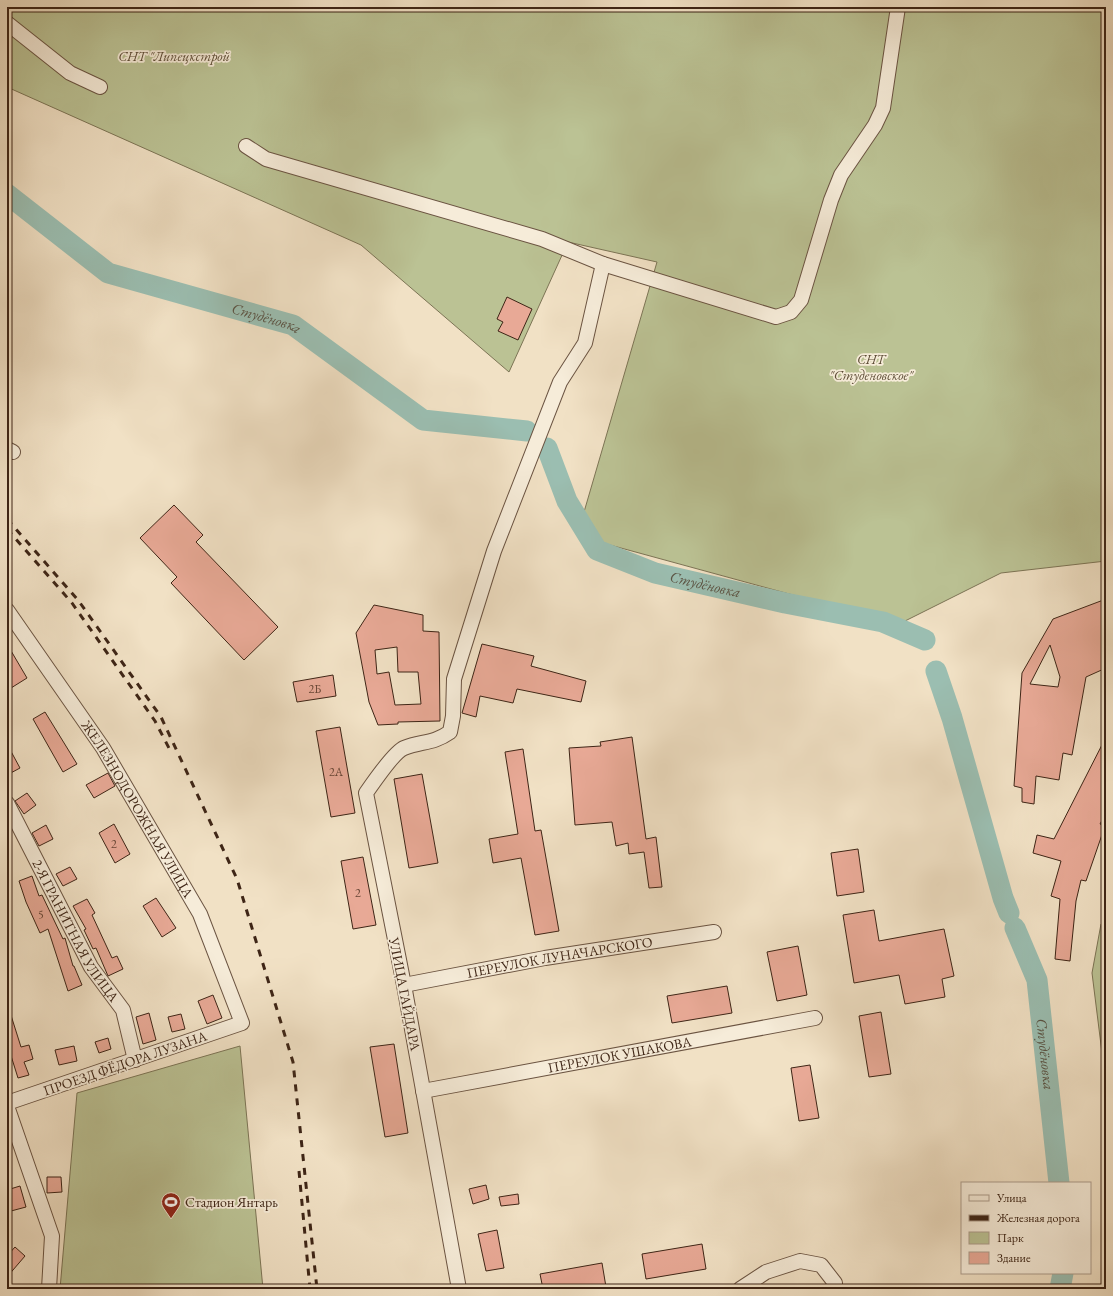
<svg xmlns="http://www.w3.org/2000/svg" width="1113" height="1296" font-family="'EB Garamond',serif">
	<rect width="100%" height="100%" fill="#f1e1c5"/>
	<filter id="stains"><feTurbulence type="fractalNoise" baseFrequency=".005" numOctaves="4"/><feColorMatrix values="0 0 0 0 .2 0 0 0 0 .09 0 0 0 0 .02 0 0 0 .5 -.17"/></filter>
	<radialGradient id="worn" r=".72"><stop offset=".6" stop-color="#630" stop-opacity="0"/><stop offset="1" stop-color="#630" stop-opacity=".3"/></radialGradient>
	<!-- green -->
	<path fill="#bbc294" stroke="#7c7455" d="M7,7h1099v554l-105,12 -102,51 -322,-88 80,-274 -89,-20 -59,130 -148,-127 -354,-158z
		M1106,921v164l-14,-112 9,-49z
		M240,1046l23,243h-203l17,-196z"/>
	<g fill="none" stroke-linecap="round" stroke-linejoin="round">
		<!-- river -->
		<g stroke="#9bbeb1" stroke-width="21">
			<path id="s1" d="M7,194l101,79 185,52 130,95 104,11"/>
			<path id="s2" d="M547,448l20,53 30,49 58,23 130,30 98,19 42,18"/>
			<path d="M936,671l16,47 51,180 6,15"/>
			<path id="s3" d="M1015,928l22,52 22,203"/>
			<path d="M1060,1289l3,-16"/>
		</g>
	</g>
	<!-- building -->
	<path fill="#e8a996" stroke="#3e2516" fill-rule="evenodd" d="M507,297l25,12 -14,31 -20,-9 5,-9 -6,-3z
		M174,505l29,30 -7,7 82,85 -34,33 -73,-77 6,-6 -37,-39z
		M1106,599v69l-20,9 -14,78 -9,-2 -4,27 -23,-4 -2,28 -12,-2v-14l-8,-2 8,-113 31,-54zM1050,645l10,32 -2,10 -28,-3z
		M374,605l49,10v16l16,1 1,89 -42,1v2l-20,1 -9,-23 -13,-69zM397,647l1,25h20l3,32 -26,1 -6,-33 -12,2 -2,-24z
		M7,644l20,34 -16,10 -4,-7z
		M482,644l52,12 -3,10 55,15 -5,21 -64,-13 -4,14 -33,-7 -4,21 -14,-4z
		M333,675l3,21 -39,6 -4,-20z
		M45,712l32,52 -14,8 -30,-53z
		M340,727l15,86 -24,4 -15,-86z
		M632,737l14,102 10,-2 6,50 -13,1 -5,-36 -15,2 -1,-11 -12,3 -4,-24 -37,3 -6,-77 32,-2 -1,-4z
		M1106,737v76l-6,11 5,2 -19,55 -5,-1 -5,21 -6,60 -15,-2 5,-60 -9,-3 10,-35 -28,-8 4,-18 17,4z
		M7,744l13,24 -13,7z
		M523,749l12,82 6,-1 18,101 -24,4 -14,-77 -28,5 -4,-24 29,-5 -13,-82z
		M108,773l7,13 -21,12 -8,-13z
		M422,774l16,89 -29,5 -15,-89z
		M27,793l9,12 -12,9 -9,-13z
		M114,824l16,30 -15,9 -16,-30z
		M46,825l7,14 -14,7 -7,-13z
		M858,849l6,43 -27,4 -6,-43z
		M363,857l13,68 -23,4 -12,-68z
		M70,867l7,12 -14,7 -7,-12z
		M32,876l7,20 3,-1 21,44 2,-1 8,28h1l8,19 -14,6 -20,-62 -8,4 -14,-31 -7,-21z
		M156,898l20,30 -14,9 -19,-31z
		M87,899l8,14 -3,2 20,43 5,-2 6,13 -15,7 -12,-28 -3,1 -9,-19 2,-1 -13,-23z
		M874,910l5,31 65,-12 10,47 -12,3 3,18 -40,7 -6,-29 -45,8 -11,-68z
		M798,946l9,49 -30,6 -10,-49z
		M727,986l5,27 -60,10 -5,-27z
		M213,995l9,23 -15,6 -9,-23z
		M7,1009h2l12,38 8,-2 4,14 -9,3 5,13 -11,3 -11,-35z
		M881,1012l10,62 -22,3 -10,-61z
		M149,1013l7,27 -13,4 -7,-27z
		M181,1014l4,15 -13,3 -4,-15z
		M108,1038l3,11 -12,4 -4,-11z
		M394,1044l14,89 -23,4 -15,-90z
		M74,1046l3,15 -18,4 -4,-15z
		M810,1065l9,53 -20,3 -8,-53z
		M47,1177h14l1,15 -15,1z
		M486,1185l3,14 -16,5 -4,-15z
		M20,1186l6,21 -15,4 -4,-21z
		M518,1194l1,10 -18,2 -2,-9z
		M497,1230l7,38 -18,3 -8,-37z
		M702,1244l4,25 -60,10 -4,-25z
		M15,1247l10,9 -18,21v-21z
		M602,1263l4,24 -11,2h-52l-3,-15z"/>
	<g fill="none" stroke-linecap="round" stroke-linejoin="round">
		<defs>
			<g id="minor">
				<path d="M7,23l63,50 30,14"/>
				<path d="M246,146l20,13 276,80 61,25 173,53 15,-5 10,-12 30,-100 10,-25 34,-50 8,-17 15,-101"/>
				<path d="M7,449l6,3"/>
				<path id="s4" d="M7,610l96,138 97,166 42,109 -235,80"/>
				<path id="s5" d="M7,803l84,164 32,43 12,50"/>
				<path id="s6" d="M404,985l141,-27 169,-26"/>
				<path id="s7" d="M423,1091l392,-73"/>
				<path d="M7,1106l45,130 -3,53"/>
				<path d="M459,1289l-55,-304 -38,-192c7,-10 28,-41 38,-45 18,-7 29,-4 46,-16l3,-16 1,-37 40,-128 66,-169 25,-39 18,-79"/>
				<path d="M740,1289l26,-17 34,-11 21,4 14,18v6"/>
			</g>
		</defs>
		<!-- minor casing -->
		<use href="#minor" stroke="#6b5442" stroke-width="16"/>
		<!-- minor -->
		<use href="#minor" stroke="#f6ecd9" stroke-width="14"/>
		<!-- rail -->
		<path stroke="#3e2516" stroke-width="3" stroke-dasharray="7 7" stroke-linecap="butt" d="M7,519l71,81 83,117 76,162 56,183 24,227
			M7,529l65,74 83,118 16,31
			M299,1171l11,118"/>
	</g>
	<!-- icons -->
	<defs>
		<symbol id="stadium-pin" viewBox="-11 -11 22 30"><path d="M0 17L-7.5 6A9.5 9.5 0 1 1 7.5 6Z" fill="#8f2418" stroke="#f6ecd9"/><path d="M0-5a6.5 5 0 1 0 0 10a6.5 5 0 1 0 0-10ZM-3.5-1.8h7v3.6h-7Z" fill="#fff"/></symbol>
	</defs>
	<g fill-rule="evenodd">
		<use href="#stadium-pin" x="160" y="1191" width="22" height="30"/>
	</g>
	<g text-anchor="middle" stroke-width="3.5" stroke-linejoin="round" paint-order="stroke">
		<!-- number labels -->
		<g font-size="12" fill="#684636">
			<text x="315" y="693">2Б</text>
			<text x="336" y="776">2А</text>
			<text x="114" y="848">2</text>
			<text x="358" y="897">2</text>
			<text x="41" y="918">5</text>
		</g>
		<!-- park labels -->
		<g font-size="14" font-style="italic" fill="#5d4c36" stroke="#f6ecd9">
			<text x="174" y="61">СНТ "Липецкстрой</text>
			<text x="871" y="364">СНТ<tspan x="871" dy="16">"Студеновское"</tspan></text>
		</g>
		<!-- street labels -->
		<g font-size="14" fill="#3e2516" stroke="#f6ecd9">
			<text dy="5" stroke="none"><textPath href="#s4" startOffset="238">ЖЕЛЕЗНОДОРОЖНАЯ УЛИЦА</textPath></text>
			<text dy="5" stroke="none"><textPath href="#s5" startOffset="145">2-Я ГРАНИТНАЯ УЛИЦА</textPath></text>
			<text dy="5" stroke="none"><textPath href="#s6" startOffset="158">ПЕРЕУЛОК ЛУНАЧАРСКОГО</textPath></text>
			<text transform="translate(405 994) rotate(79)" y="5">УЛИЦА ГАЙДАРА</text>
			<text dy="5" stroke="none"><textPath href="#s7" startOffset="200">ПЕРЕУЛОК УШАКОВА</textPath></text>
			<text transform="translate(125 1063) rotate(-19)" y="5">ПРОЕЗД ФЁДОРА ЛУЗАНА</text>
		</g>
		<!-- poi labels -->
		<g font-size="14" fill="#3e2516" stroke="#f6ecd9" text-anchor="start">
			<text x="185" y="1207">Стадион Янтарь</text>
		</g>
		<!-- water labels -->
		<g font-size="15" font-style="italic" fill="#5a5344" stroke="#f6ecd9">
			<text dy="5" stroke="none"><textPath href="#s1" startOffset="293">Студёновка</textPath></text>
			<text dy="5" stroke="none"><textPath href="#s2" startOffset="228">Студёновка</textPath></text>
			<text dy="5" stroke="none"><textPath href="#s3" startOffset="131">Студёновка</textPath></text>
		</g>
	</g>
	<!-- margin -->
	<rect width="1113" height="1296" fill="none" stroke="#f1e1c5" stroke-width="24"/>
	<rect x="8" y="8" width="1097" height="1280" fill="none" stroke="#3e2516" stroke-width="2"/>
	<rect x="12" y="12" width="1089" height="1272" fill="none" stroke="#3e2516"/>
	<!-- legend -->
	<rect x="961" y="1182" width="130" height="92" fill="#f6ecd9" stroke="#ac9c8b"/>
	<rect x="969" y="1195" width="20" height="6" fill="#f6ecd9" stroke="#ac9c8b"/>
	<text x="997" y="1202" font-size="12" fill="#3e2516">Улица</text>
	<rect x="969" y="1215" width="20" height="6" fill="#3e2516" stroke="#ac9c8b"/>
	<text x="997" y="1222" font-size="12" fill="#3e2516">Железная дорога</text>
	<rect x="969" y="1232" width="20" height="12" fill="#bbc294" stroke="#ac9c8b"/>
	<text x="997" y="1242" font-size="12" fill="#3e2516">Парк</text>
	<rect x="969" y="1252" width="20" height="12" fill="#e8a996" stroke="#ac9c8b"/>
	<text x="997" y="1262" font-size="12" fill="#3e2516">Здание</text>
	<rect width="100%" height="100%" filter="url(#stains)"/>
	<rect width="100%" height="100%" fill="url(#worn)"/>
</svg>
